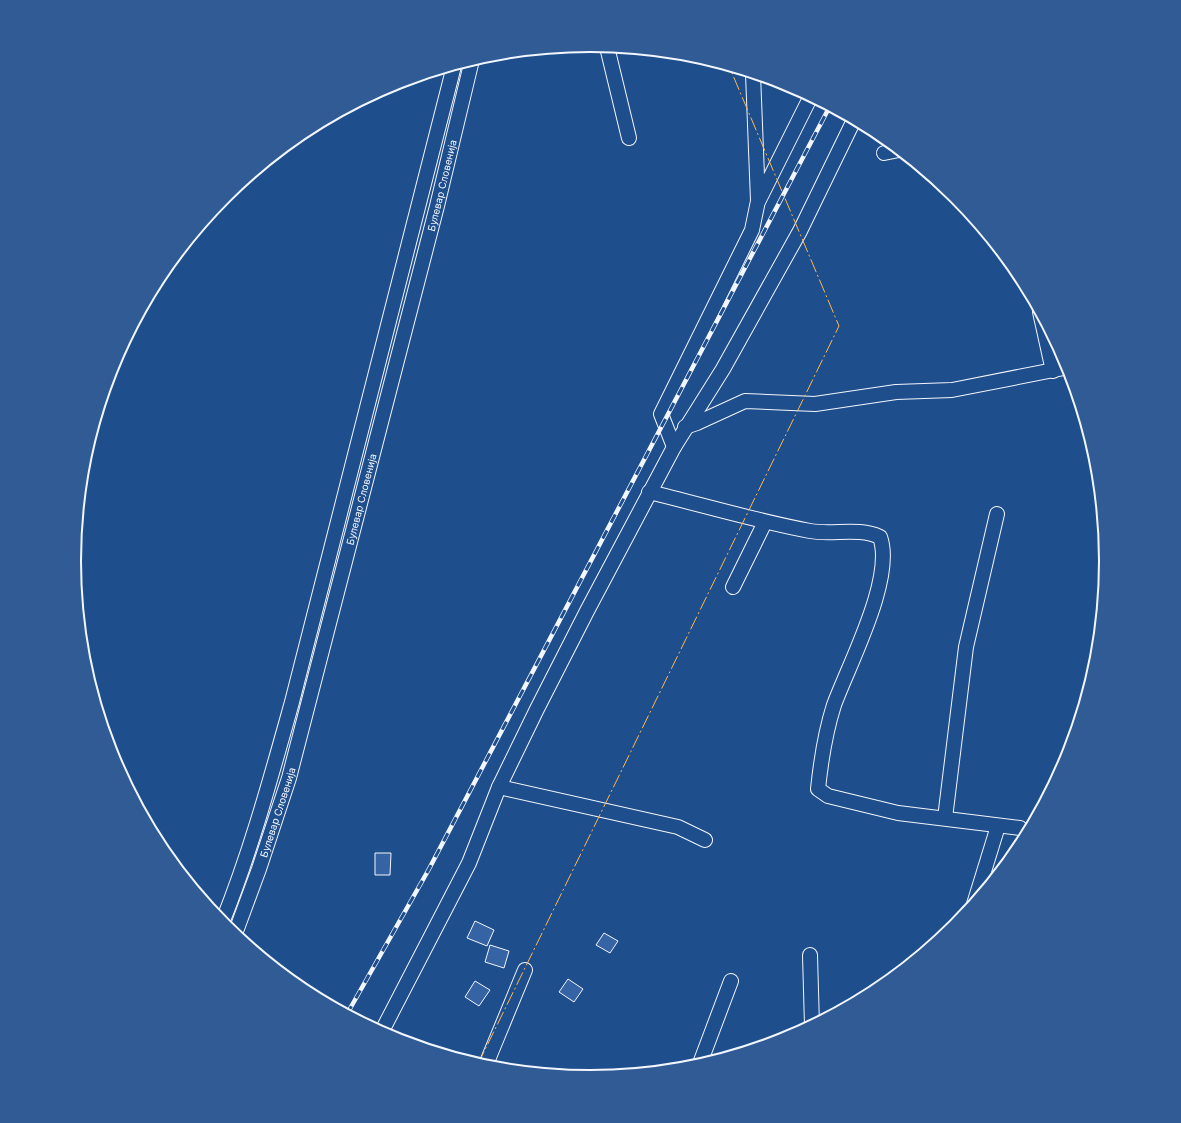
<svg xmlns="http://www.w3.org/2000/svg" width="1181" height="1123" font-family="Inter,sans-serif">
	<rect width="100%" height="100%" fill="#1f4e8c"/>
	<!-- building -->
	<path fill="#3563a3" stroke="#f2f6ff" d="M375,853h16l-1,22h-15z
		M475,921l19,9 -7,16 -20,-8z
		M604,933l14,8 -8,12 -14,-8z
		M490,945l19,6 -5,17 -19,-6z
		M568,979l15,10 -9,13 -15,-10z
		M475,981l15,9 -11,16 -14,-9z"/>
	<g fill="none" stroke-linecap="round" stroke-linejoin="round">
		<defs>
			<g id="minor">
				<path d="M607,47l22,91"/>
				<path d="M884,153l15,-3"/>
				<path d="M759,200l52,-104"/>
				<path d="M1040,312l13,59"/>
				<path d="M685,427l12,-4 48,-22 70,3 81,-12 56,-2 117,-23"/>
				<path d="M674,447l-13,-33 91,-184 6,-29 -5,-127"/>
				<path d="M649,492c54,13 107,29 161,39 23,4 49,-4 70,6 15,41 -31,127 -46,168 -9,28 -13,55 -16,84l10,7 70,17 122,15"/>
				<path d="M733,587l32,-65"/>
				<path d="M499,787l179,40 27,13"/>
				<path d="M945,818l21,-171 31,-133"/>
				<path d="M974,904l24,-78"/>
				<path d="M222,923c29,-72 49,-146 70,-221l162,-636"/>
				<path id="s1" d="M235,934l24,-65 30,-91 148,-572 35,-146"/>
				<path d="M810,955l2,71"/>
				<path d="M381,1033l88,-170 30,-76 38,-78 50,-98 87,-164 49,-78 77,-138 54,-111"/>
				<path d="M699,1066l32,-85"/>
				<path d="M485,1067l40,-97"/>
			</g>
		</defs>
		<!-- minor casing -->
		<use href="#minor" stroke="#f2f6ff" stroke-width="16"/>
		<!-- minor -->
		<use href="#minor" stroke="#1f4e8c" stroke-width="14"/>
		<defs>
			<path id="rail" d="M347,1014l82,-145 401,-763"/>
		</defs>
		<!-- rail casing -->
		<use href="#rail" stroke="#f2f6ff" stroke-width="4.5"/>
		<!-- rail -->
		<use href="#rail" stroke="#1f4e8c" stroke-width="3" stroke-dasharray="9" stroke-linecap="butt"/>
		<!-- power -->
		<path stroke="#ffb74d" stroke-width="1" stroke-dasharray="14 3 2 3" stroke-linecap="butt" d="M478,1064l361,-738 -110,-260"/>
	</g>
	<g text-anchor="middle" stroke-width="3" stroke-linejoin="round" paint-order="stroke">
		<!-- street labels -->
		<g font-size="10" fill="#f2f6ff" stroke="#1f4e8c">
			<text dy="4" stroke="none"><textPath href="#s1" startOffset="777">Булевар Словенија</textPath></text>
			<text dy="4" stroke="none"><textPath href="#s1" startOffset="453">Булевар Словенија</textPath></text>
			<text dy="4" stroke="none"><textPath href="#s1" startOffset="129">Булевар Словенија</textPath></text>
		</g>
	</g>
	<!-- crop -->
	<path d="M0 0H1181V1123H0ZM81 561a509 509 0 1 1 1018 0a509 509 0 1 1-1018 0Z" fill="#305b95" fill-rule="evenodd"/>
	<path fill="none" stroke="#f2f6ff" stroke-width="2" d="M81 561a509 509 0 1 1 1018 0a509 509 0 1 1-1018 0Z"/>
</svg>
